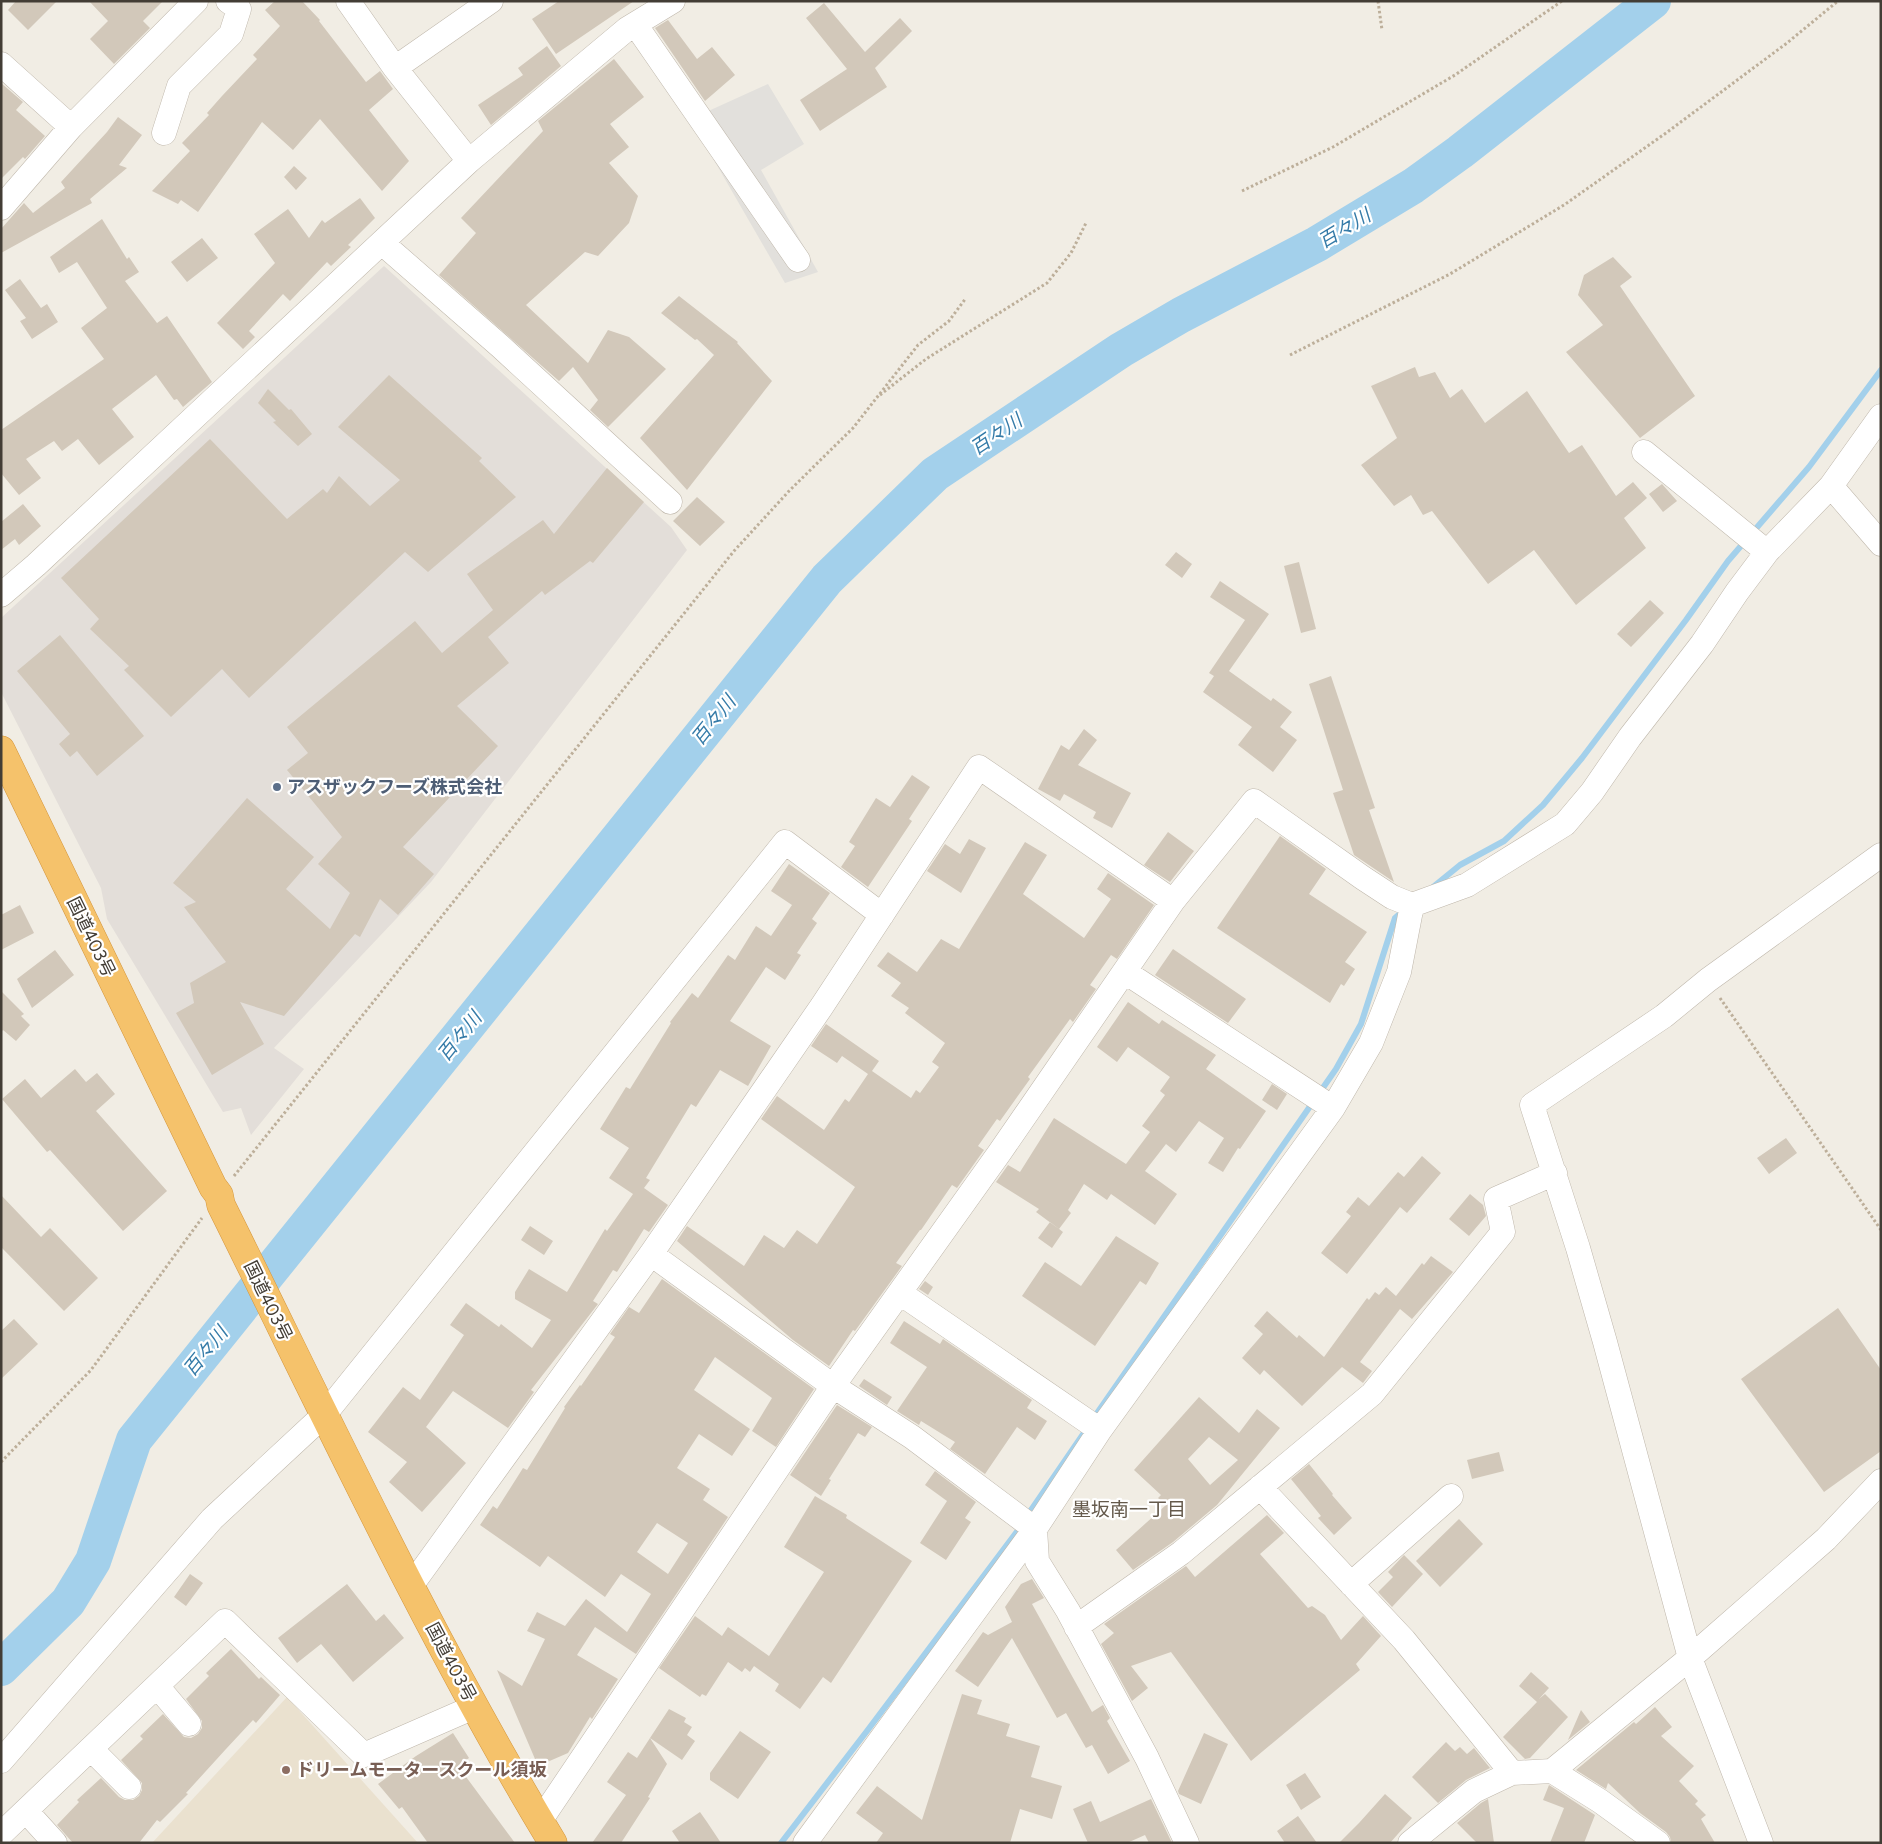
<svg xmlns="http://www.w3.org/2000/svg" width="1882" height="1844" font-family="Figtree,'Noto Sans JP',sans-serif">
	<rect width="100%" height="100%" fill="#f1ede4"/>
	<!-- industrial -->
	<path fill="#e3ded9" d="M384,266l287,261 16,23 -256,332 -157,166 30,21 -53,66 -10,-27 -18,4 -116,-193 -6,-31 -100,-196v-74z"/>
	<!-- education -->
	<path fill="#eae1cf" d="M287,1697l131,146h-266z"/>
	<!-- parking -->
	<path fill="#e2e0dc" d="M768,84l36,60 -43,26 57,102 -33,11 -89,-154 8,-16z"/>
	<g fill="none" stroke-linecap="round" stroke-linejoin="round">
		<!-- stream -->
		<path stroke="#a3d0eb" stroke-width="6" d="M1433,887l27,-22 44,-24 39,-36 39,-47 104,-138 42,-59 81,-94 72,-97
			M1093,1419l243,-350 25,-45 34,-106 8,-7
			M1027,1516l61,-89
			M781,1843l86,-112 155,-206"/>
		<!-- river -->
		<path stroke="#a3d0eb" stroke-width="36" d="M1,1668l67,-66 25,-41 41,-121 693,-861 108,-105 186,-124 60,-35 136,-71 96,-58 47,-34 193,-151"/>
	</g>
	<!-- building -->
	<path fill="#d2c8ba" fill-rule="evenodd" d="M16,1h41l-29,29 -20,-20z
		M89,1h74l-20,20 7,7 -36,36 -24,-25 18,-18z
		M275,1h27l18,19 -1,1 47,61 14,-11 13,18 -24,21 40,51 -27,30 -62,-72 -27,31 -31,-28 -64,90 -17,-12 -3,4 -26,-13 38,-40 -8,-8 27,-28 -2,-2 15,-17 35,-37 -4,-4 27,-29 -15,-16z
		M559,1h75l-78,53 -24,-35z
		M824,3l41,49 35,-34 12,13 -37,37 12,19 -67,44 -20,-31 47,-31 -41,-51z
		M668,20l29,39 15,-12 23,28 -30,26 -50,-73z
		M547,46l14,20 -70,59 -13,-20 45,-30 -5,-7z
		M614,59l30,38 -34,27 19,23 -20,16 29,33 -9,27 -31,33 -13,-4 -59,53 62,58 20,-33 21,7 37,32 -58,58 -18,-17 8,-10 -25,-33 -14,14 -120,-106 37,-42 -15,-15 82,-87 -5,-10z
		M1,83l22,19 -7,8 29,26 -20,23 -2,-2 -22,22z
		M118,117l24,18 -23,30 8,3 -37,31 2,4 -91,50v-24l23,-26 9,10 32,-25 -4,-6 46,-50z
		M294,166l13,12 -11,12 -12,-13z
		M360,198l15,20 -27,27 3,2 -20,19 -4,-4 -37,39 -7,-7 -34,37 6,6 -12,12 -26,-26 58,-60 -21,-29 34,-25 21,29 13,-18 3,3z
		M102,219l25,40 2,-2 10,15 -14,9 32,42 10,-7 45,66 -29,25 -6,-8 -3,1 -18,-25 -44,34 22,28 -35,28 -21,-26 -16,12 -8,-10 -28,18 15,19 -22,17 -18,-22v-43l103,-71 -23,-31 26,-20 -30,-46 -18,11 -9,-16z
		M202,238l16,20 -31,24 -16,-20z
		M1613,257l19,20 -12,9 75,110 -55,42 -74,-86 37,-27 -25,-30 6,-20z
		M20,279l21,29 6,-4 11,18 -26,17 -12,-18 6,-3 -21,-28z
		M679,296l59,46 -1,1 35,38 -85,109 -47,-52 74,-83 -17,-16 -2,1 -34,-27z
		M1415,367l4,10 16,-5 15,26 12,-9 23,34 42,-32 42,62 13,-8 34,51 17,-14 14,16 -23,20 22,30 -70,57 -42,-55 -46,34 -56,-73 -9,4 -12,-20 -17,11 -33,-41 36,-27 -26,-52z
		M389,375l93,83 -3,3 37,36 -88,75 -23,-20 -156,146 -27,-29 -51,48 -47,-47 5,-4 -39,-37 9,-10 -38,-41 149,-139 77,80 36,-30 4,4 12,-17 31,30 30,-26 -62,-53z
		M268,389l21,21 2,-1 21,25 -14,12 -25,-24 3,-1 -18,-18z
		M607,468l37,34 -51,61 -3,-2 -45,34 -3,-4 -54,46 21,26 -52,43 41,40 -95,101 31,27 -36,41 -18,-16 -20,38 -5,-3 -71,82 -44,-14 24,42 -52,31 -36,-62 18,-10 -4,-20 36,-21 -42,-55 12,-5 -23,-19 74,-85 67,59 -28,32 44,40 20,-36 -32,-29 24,-27 -55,-67 21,-17 -21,-26 128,-106 27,32 51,-43 -26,-36 76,-54 11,14z
		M1662,484l15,17 -14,11 -14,-18z
		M697,497l28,25 -25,24 -27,-25z
		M23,504l18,22 -22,19 -4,-6 -14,11v-28z
		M1176,552l16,12 -10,14 -17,-13z
		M1299,562l17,67 -15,4 -17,-67z
		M1220,581l49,33 -40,57 42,30 2,-3 19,14 -12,15 17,13 -24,32 -35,-27 14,-18 -49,-35 11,-16 -5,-3 36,-53 -35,-23z
		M1650,600l14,13 -33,34 -14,-13z
		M60,635l84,101 -47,40 -20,-25 -7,6 -11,-13 11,-10 -53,-63z
		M1331,676l44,132 -6,2 25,72 -40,-27 -21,-62 10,-3 -34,-106z
		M1084,729l13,11 -19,25 53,28 -19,35 -19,-10 3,-6 -32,-18 -4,7 -22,-12 23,-44 8,5z
		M912,775l18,12 -21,32 3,2 -44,66 -27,-20 14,-21 -6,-4 27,-44 14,9z
		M1168,832l26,19 -24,31 -26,-17z
		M1280,836l46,33 -17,25 58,38 -22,30 10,7 -11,17 -3,-2 -11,19 -113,-75z
		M969,839l17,9 -25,45 -34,-22 18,-27 15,10z
		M1025,842l22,13 -24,39 61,44 27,-39 -14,-10 11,-16 46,32 -37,54 -6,-4 -21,30 6,4 -23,33 -3,-3 -42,58 2,2 -30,42 -3,-2 -19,27 6,4 -27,38 -5,-3 -31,45h-1l-24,33 6,3 -47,65 -2,-1 -24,36 -36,-26 -116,-99 10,-15 57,40 20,-31 20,13 13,-18 20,14 38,-57 -94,-68 16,-23 47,34 21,-31 4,3 19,-28 -26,-18 -5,7 -26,-17 15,-22 53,37 -7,10 39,27 5,-8 4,3 19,-26 -7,-5 13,-19 -40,-30 4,-5 -18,-12 10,-13 -24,-17 11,-14 29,20 24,-33 18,10z
		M789,864l41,29 -18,26 5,4 -20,30 4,2 -16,25 -19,-13 -36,54 41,25 -23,40 -28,-16 -24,37 -5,-3 -45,74 4,2 -6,8 24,17 -19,27 -5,-3 -27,43 -4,-2 -20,31 5,3 -67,86 3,2 -26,36 -55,-37 -27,36 40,36 -44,49 -33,-30 18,-20 -39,-30 35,-45 17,13 44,-65 -14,-10 16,-22 33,24 2,-3 31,24 19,-28 -36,-21v-7l14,-23 38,23 38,-63 2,2 26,-37 -24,-16 20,-30 -29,-19 26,-42 4,2 41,-66 -1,-1 22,-29 6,5 30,-43 7,5 21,-34 15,10 21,-31 -21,-14z
		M20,905l14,28 -33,17v-35z
		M1173,949l73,50 -18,24 -73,-48z
		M55,950l19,25 -42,33 -15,-29z
		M1,991l23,23 -3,2 9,9 -14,16 -13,-11 -2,2z
		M1128,1002l31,22 3,-4 54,35 -10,14 60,42 -26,38 -2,-1 -15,24 -15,-9 16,-25 -25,-17 -23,31 -10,-8 -21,27 32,23 -22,31 -44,-31 -4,6 -23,-16 -16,26 3,3 -12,16 -23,-17 3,-3 -43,-27 12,-17 12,7 34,-54 72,46 24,-32 -8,-6 23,-31 -5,-4 10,-14 -42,-30 -11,15 -20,-15z
		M75,1069l11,13 11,-9 18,21 -19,17 71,80 -44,40 -73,-81 -3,2 -45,-53 23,-20 16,19z
		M1272,1084l15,10 -10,16 -15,-10z
		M1786,1138l11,15 -28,21 -12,-16z
		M1422,1156l19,17 -34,40 -7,-6 -53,67 -26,-21 30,-37 -5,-4 12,-15 11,9 29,-34 6,5z
		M1470,1194l13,11 3,11 -17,20 -20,-17z
		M1,1195l40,42 9,-9 48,50 -34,33 -63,-64z
		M1050,1222l13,10 -11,16 -14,-10z
		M530,1226l23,15 -9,14 -23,-15z
		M1116,1236l43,27 -13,22 -6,-4 -45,65 -73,-50 23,-34 36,24z
		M1431,1256l22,16 -41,47 -12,-10 -40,53 12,9 -9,12 -21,-16 -40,39 -38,-36 -4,5 -18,-17 21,-24 -9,-8 13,-15 30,27 2,-3 25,22 43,-59 2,2 6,-8 4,3 7,-8 10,9 26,-33 2,2z
		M662,1279l152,110 -38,58 -24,-16 20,-33 -57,-41 -21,33 56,39 -18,27 -33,-22 -22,34 33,21 -7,11 25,17 -92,137 -41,-27 -18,28 41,24 -26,40 -2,-2 -22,36 -30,13 -41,-96 25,16 23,-47 -18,-8 10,-19 28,14 21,-27 41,33 24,-38 -30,-20 -16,23 -57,-41 -8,11 -60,-42 13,-19 4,3 26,-41 4,2 38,-62 -1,-1 16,-22 1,1 34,-49 -5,-3 19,-27 10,6zM657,1523l31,20 -20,31 -31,-22z
		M925,1281l8,6 -5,8 -9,-6z
		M1838,1308l43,62v81l-57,41 -83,-113z
		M14,1319l24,25 -37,35v-48z
		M904,1321l36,23 3,-5 89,61 -5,8 20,13 -12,19 -18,-13 -32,47 -35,-25 5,-7 -34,-21 -2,4 -22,-14 30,-44 -37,-24z
		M864,1379l28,18 -5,8 -28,-19z
		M1199,1397l40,36 18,-24 23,19 -63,77 -44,37 -40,28 -17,-20 50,-45 -8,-7 3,-3 -27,-25zM1209,1437l29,23 -28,25 -22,-26z
		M837,1405l35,22 -7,10 -7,-4 -29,46 2,1 -10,16 -31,-21z
		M1499,1452l5,19 -32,8 -5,-19z
		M1309,1464l24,30 -1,1 20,23 -18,17 -16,-17 3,-2 -30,-37z
		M935,1471l41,31 -11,16 6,4 -25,38 -26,-17 27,-42 -22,-16z
		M815,1496l32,19 -1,3 66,43 -81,122 -8,-6 -23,32 -25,-18 4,-7 -25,-18 -4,6 -5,-4 -3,4 -14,-10 -22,34 -4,-2 -2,3 -41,-29 36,-52 27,20 6,-9 41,29 55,-84 -40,-25z
		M1267,1515l17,18 -24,21 48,54 4,-2 13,9 16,25 22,-24 18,20 -25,28 4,6 -109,91 -80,-109 -40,14 17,22 -16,13 -31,-57 13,-11 -10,-9 82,-58 9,11z
		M1459,1519l24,25 -43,43 -24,-26z
		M1404,1555l19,19 -31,33 -14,-15 15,-15 -5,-5z
		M190,1574l13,9 -17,23 -12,-9z
		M1032,1579l12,19 -12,6 60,108 11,-7 7,13 -3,3 23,40 -22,13 -16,-29 -6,3 -20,-35 -9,5 -45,-80 -34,49 -23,-16 28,-39 5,3 24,-13 -7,-15 16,-23z
		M347,1584l29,37 8,-7 20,24 -51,44 -32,-38 -24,19 -19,-25z
		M231,1649l28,30 2,-2 19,18 -24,28 -3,-3 -27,29 -40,44 2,1 -28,28 -3,-2 -18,23h-66l-16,-18 22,-23 -2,-2 24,-22 18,19 6,3h8l6,-4 3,-6v-7l-21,-23 22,-21 -3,-3 23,-22 21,23 7,1 7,-4 4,-6v-7l-16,-22 23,-23 -3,-3z
		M1531,1672l18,16 -10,11 6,-5 23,23 -38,41 -5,1 -22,-22 34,-35 -18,-16z
		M962,1694l20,6 -5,14 33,10 -4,12 34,10 -9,31 31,9 -10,33 -32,-10 -10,34h-134l7,-10 -27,-20 21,-27 45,34z
		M1655,1707l17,20 -11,9 33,30 -15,15 19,20 -3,3 11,11 -5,4 14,24h-44l-1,-6 -4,-5 -26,-19 -32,-30 -2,6 -30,-19 58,-48 2,2z
		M669,1709l17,9 -2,4 8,5 -5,8 8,6 -13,19 -32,-22z
		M1581,1710l9,12 -22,18z
		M740,1731l31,21 -33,47 -28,-19v-7z
		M453,1733l16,25 -11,8 57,77h-87l-26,-36 -3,2 -21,-25 38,-28z
		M1204,1733l24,11 -27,60 -22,-10 -1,-3z
		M650,1738l17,26 -19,33 2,1 -29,45h-29l34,-48 -19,-13 21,-30 9,6z
		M1446,1742l9,9 5,-4 7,7 7,-6 16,20 -24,12 -28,23 -26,-26z
		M1305,1773l16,24 -20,13 -15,-25z
		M1549,1785l46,30 -11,28h-34l14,-35 -21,-8z
		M1385,1794l27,24 -22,25h-51l20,-20z
		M1151,1799l21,44h-23l-4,-8 -18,8h-39l-15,-34 18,-8 9,21z
		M1488,1799l6,44h-17l-20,-20 24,-20z
		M700,1812l7,10 14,21h-41l-8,-12z
		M1298,1816l19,27h-32l-8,-12z"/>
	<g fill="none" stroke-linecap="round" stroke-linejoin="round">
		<defs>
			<path id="minor" d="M348,1l47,67 74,93
				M635,24l163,236
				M1,64l70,63
				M395,68l96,-67
				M164,133l15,-47 52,-52 8,-25 -11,-8
				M1,208l70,-81 125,-126
				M382,243l118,103 170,156
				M1644,452l123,100
				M1831,486l50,58
				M1,595l35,-30 433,-404 158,-132 46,-28
				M1125,972l208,136
				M651,1254l182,132 79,51 123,92 2,32 31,50 79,147 40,85
				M900,1293l200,137
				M1260,1487l144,153 108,133
				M1351,1584l100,-88
				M411,1586l240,-332 171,-248 157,-239 194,134
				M1076,1627l105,-74 191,-159 131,-162 -7,-33 59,-26
				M157,1686l32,38
				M91,1749l38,38
				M1,1761l211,-242 113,-105 460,-572 97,73
				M1552,1771l138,-113 136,-119 55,-58
				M26,1811l29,32
				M540,1821l293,-435 167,-234 173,-251 81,-100 109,77 29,19 20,8 55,-20 98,-61 27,-32 38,-55 72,-93 35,-52 30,-40 64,-66 50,-70
				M1,1834l224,-213 139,134 110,-48
				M805,1843l230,-314 65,-99 233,-322 38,-65 28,-71 13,-67
				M1410,1843l64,-52 38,-18 40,-2 48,30 58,42
				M1761,1843l-71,-185 -85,-316 -27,-94 -46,-143 132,-89 44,-36 173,-125"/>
			<path id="highway" d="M1,750l212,437 6,8 2,10c107,215 208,433 332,638"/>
		</defs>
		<!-- minor casing -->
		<use href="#minor" stroke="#bfb7ab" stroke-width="25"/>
		<!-- highway casing -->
		<use href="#highway" stroke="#d4963c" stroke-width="29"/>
		<!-- path -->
		<path stroke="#bdaf9a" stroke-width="3" stroke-dasharray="2.5 2.5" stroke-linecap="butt" d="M1378,1l4,29
			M1242,191l91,-44 122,-72 107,-74
			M1290,355l160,-81 114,-69 102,-72 121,-90 51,-42
			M880,395l46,-36 121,-76 24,-30 15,-30
			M1720,998l161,232
			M234,1176l500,-625 56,-61 63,-62 65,-83 31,-24 17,-23
			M1,1462l90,-92 111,-152"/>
		<!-- minor -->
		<use href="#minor" stroke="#fff" stroke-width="24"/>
		<!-- highway -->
		<use href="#highway" stroke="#f5c26b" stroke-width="28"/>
	</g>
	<!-- markers -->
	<circle fill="#5c6f8a" stroke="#fff" stroke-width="2" cx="277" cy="787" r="5"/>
	<circle fill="#8d6e63" stroke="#fff" stroke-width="2" cx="286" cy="1770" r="5"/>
	<g text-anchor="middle" stroke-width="4.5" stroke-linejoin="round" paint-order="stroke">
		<!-- service labels -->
		<g font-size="18" font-weight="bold" fill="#4e5e75" stroke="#fff" text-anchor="start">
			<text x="287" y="793">アスザックフーズ株式会社</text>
		</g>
		<!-- street labels -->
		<g font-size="18" fill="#433d35" stroke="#fff">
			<text transform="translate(91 937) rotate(64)" y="6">国道403号</text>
			<text transform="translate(268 1301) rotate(64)" y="6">国道403号</text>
			<text transform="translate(451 1662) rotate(62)" y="6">国道403号</text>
		</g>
		<!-- education labels -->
		<g font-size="18" font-weight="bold" fill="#785e54" stroke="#fff" text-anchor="start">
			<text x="296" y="1776">ドリームモータースクール須坂</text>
		</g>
		<!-- water labels -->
		<g font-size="19" font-style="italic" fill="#357ba8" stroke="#fff">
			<text transform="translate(1344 228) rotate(-31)" y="7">百々川</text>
			<text transform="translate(996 434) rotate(-34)" y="7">百々川</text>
			<text transform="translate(713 720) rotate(-51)" y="7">百々川</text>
			<text transform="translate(459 1036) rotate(-51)" y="7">百々川</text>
			<text transform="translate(205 1351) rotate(-51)" y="7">百々川</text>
		</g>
		<!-- neighbourhood labels -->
		<g font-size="19" fill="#655a4c" stroke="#fff">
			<text x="1129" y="1516">墨坂南一丁目</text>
		</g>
	</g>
	<!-- border -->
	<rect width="1882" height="1844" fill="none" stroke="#433d35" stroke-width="5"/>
</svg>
